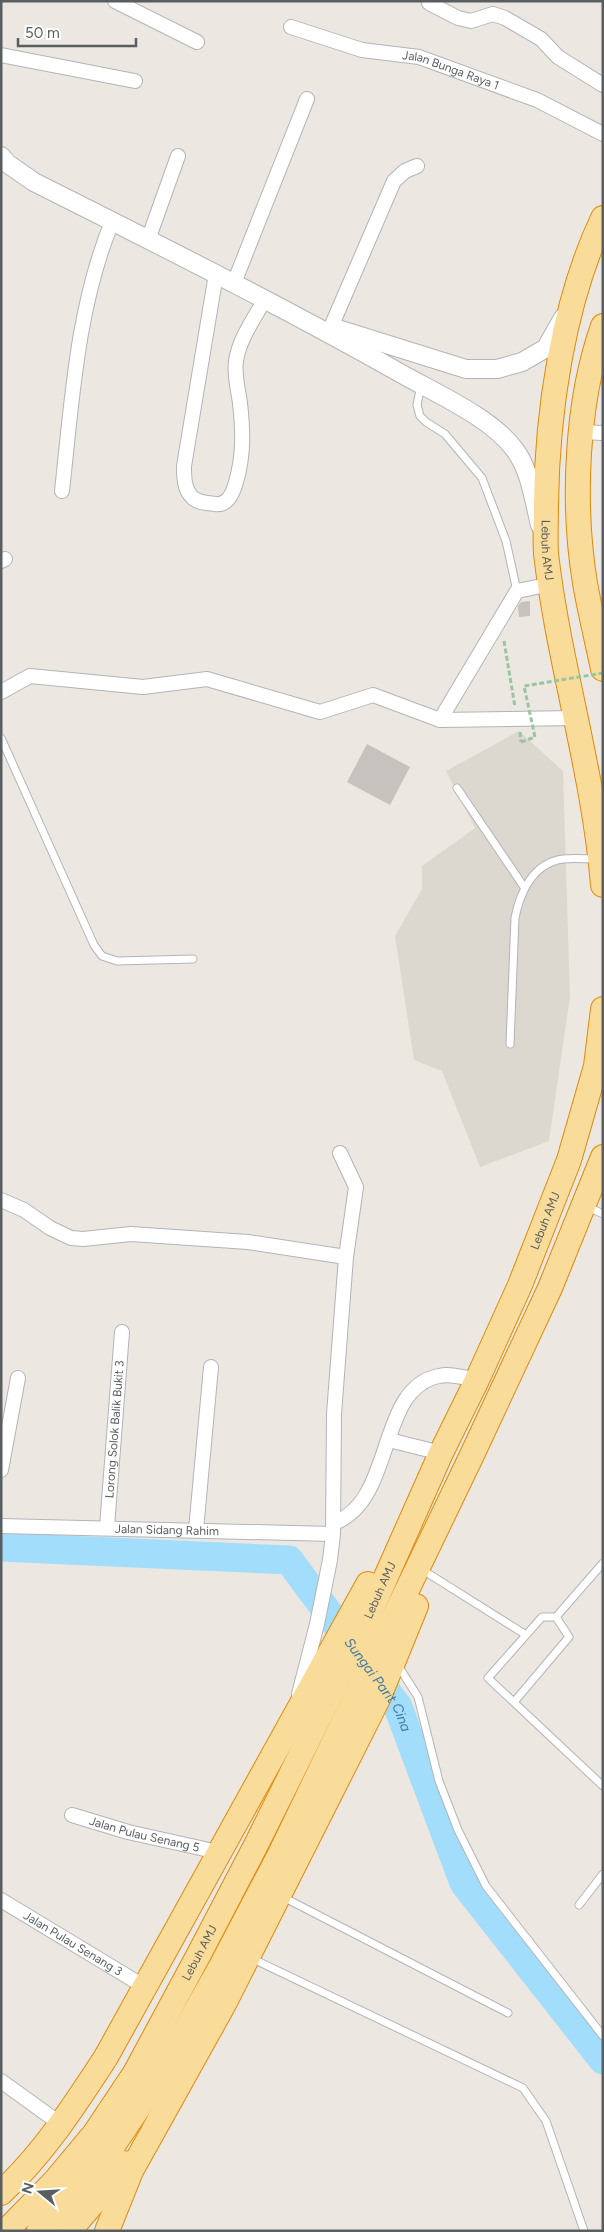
<svg xmlns="http://www.w3.org/2000/svg" width="604" height="2232" font-family="Figtree,sans-serif">
	<rect width="100%" height="100%" fill="#ece8e1"/>
	<!-- education -->
	<path fill="#dcd7cf" d="M519,731l44,40 7,226 -21,144 -69,26 -38,-96 -28,-11 -19,-124 27,-47v-23l53,-38 -29,-57z"/>
	<g fill="none" stroke-linecap="round" stroke-linejoin="round">
		<!-- river -->
		<path stroke="#a2ddfb" stroke-width="29" id="s1" d="M1,1547l288,13 109,147 66,176 139,177"/>
	</g>
	<!-- building -->
	<path fill="#c6c3be" d="M530,601v15l-11,1 -1,-11 3,-4z
		M367,744l43,23 -20,38 -43,-23z"/>
	<g fill="none" stroke-linecap="round" stroke-linejoin="round">
		<defs>
			<path id="service" d="M421,385l-4,20 3,11 6,6 19,12 37,44 24,63 11,50
				M1,738l93,207 8,11 15,5 76,-2
				M457,788l67,99
				M510,1044l5,-126c5,-26 18,-55 48,-59 11,-1 23,0 35,0
				M586,1206l17,8
				M429,1574l97,61
				M556,1617l47,-54
				M397,1664l21,33 21,84 19,49 28,56 117,150
				M514,1702l55,-65 -13,-20h-14l-54,61 115,108
				M283,1897l225,116
				M579,1905l24,-31
				M251,1958l272,130 23,33 38,110"/>
			<g id="minor">
				<path d="M115,1l82,41"/>
				<path d="M429,3l29,15 13,3 22,-7 12,4 36,21 17,18 45,28"/>
				<path id="s2" d="M291,27l71,23 57,7 118,43 66,34"/>
				<path d="M1,55l134,26"/>
				<path d="M148,240l30,-84"/>
				<path d="M216,274l-32,192c0,11 0,24 9,32 6,5 14,5 22,6 13,2 18,-11 21,-22 8,-27 7,-52 4,-79 -2,-14 -6,-28 -4,-42 3,-22 18,-42 29,-62"/>
				<path d="M234,283l73,-184"/>
				<path d="M331,327l63,-146 11,-10 12,-5"/>
				<path d="M580,432l23,1"/>
				<path d="M62,491c10,-91 15,-184 50,-269"/>
				<path d="M1,561l4,-2"/>
				<path d="M1,692l29,-16 113,11 64,-8 113,33 53,-17 67,25 136,-2"/>
				<path d="M440,720l77,-129 34,-7"/>
				<path d="M1,1200l23,10 26,18 21,10 12,1 48,-5 117,8 98,15"/>
				<path d="M389,1440l52,13"/>
				<path d="M1,1470l17,-92"/>
				<path d="M334,1523c62,-23 42,-135 105,-147 12,-3 26,2 38,4"/>
				<path id="s3" d="M1,1526l332,8"/>
				<path id="s4" d="M107,1527l15,-195"/>
				<path d="M196,1530l15,-163"/>
				<path d="M299,1694l18,-70 13,-64 3,-26 1,-120 12,-157 10,-70 -16,-34"/>
				<path id="s5" d="M72,1815l56,17 90,20"/>
				<path id="s6" d="M1,1900l144,87"/>
				<path d="M1,2081l61,44"/>
			</g>
			<path id="tertiary" d="M1,156l7,8 26,18c123,62 246,123 366,191 35,20 91,44 115,77 15,20 19,51 25,75
				M338,329l128,40h31l25,-7 24,-14 17,-30"/>
			<g id="trunk">
				<path id="s7" d="M603,218c-40,84 -56,194 -57,287 0,16 -1,33 0,49 13,111 48,219 57,331"/>
				<path d="M603,326c-27,76 -31,178 -18,257 5,29 12,57 18,86"/>
				<path d="M1,2193c43,-40 73,-87 105,-136l262,-473"/>
				<path id="s8" d="M6,2231l49,-50 40,-48 40,-60 63,-117 59,-113 104,-210 80,-180 36,-73 43,-95 49,-125 27,-94 7,-57"/>
				<path d="M39,2231l37,-39 38,-48 40,-59 66,-117 60,-114 191,-397 79,-169 53,-131"/>
				<path d="M69,2231l31,-36 24,-32"/>
				<path d="M107,2231l24,-60 93,-167 154,-305 38,-93"/>
			</g>
		</defs>
		<!-- service casing -->
		<use href="#service" stroke="#b2b4b8" stroke-width="9"/>
		<!-- minor casing -->
		<use href="#minor" stroke="#b2b4b8" stroke-width="16"/>
		<!-- tertiary casing -->
		<use href="#tertiary" stroke="#b2b4b8" stroke-width="20"/>
		<!-- trunk casing -->
		<use href="#trunk" stroke="#e2890b" stroke-width="26"/>
		<!-- path -->
		<path stroke="#99c6a1" stroke-width="3" stroke-dasharray="5 2.5" stroke-linecap="butt" d="M504,641l11,66
			M520,732l1,10"/>
		<!-- service -->
		<use href="#service" stroke="#fff" stroke-width="7"/>
		<!-- minor -->
		<use href="#minor" stroke="#fff" stroke-width="14"/>
		<!-- tertiary -->
		<use href="#tertiary" stroke="#fff" stroke-width="18"/>
		<!-- trunk -->
		<use href="#trunk" stroke="#f9db9a" stroke-width="24"/>
		<!-- path-bridge -->
		<path stroke="#99c6a1" stroke-width="3" stroke-dasharray="5 2.5" stroke-linecap="butt" d="M521,742l14,-5 -11,-51 79,-13"/>
	</g>
	<g text-anchor="middle" stroke-width="4.5" stroke-linejoin="round" paint-order="stroke">
		<!-- street labels -->
		<g font-size="12" fill="#595e61" stroke="#fff">
			<text dy="4" stroke="none"><textPath href="#s2" startOffset="166">Jalan Bunga Raya 1</textPath></text>
			<text dy="4" stroke="none"><textPath href="#s7" startOffset="340">Lebuh AMJ</textPath></text>
			<text dy="4" stroke="none"><textPath href="#s8" startOffset="1151">Lebuh AMJ</textPath></text>
			<text dy="4" stroke="none"><textPath href="#s4" startOffset="98">Lorong Solok Balik Bukit 3</textPath></text>
			<text dy="4" stroke="none"><textPath href="#s3" startOffset="166">Jalan Sidang Rahim</textPath></text>
			<text dy="4" stroke="none"><textPath href="#s8" startOffset="746">Lebuh AMJ</textPath></text>
			<text dy="4" stroke="none"><textPath href="#s5" startOffset="75">Jalan Pulau Senang 5</textPath></text>
			<text dy="4" stroke="none"><textPath href="#s6" startOffset="84">Jalan Pulau Senang 3</textPath></text>
			<text dy="4" stroke="none"><textPath href="#s8" startOffset="341">Lebuh AMJ</textPath></text>
		</g>
		<!-- water labels -->
		<g font-size="14" font-style="italic" fill="#3f7aa2" stroke="#fff">
			<text dy="5" stroke="none"><textPath href="#s1" startOffset="442">Sungai Parit Cina</textPath></text>
		</g>
	</g>
	<!-- border -->
	<rect width="604" height="2232" fill="none" stroke="#595e61" stroke-width="5"/>
	<!-- north arrow -->
	<g transform="translate(40 2192) rotate(288)" stroke="#ffffff" stroke-width="4" paint-order="stroke">
	<path d="M0-4L9 19L0 12L-9 19Z" fill="#595e61"/>
	<text y="-8" font-size="14" font-weight="bold" text-anchor="middle" fill="#595e61">N</text>
	</g>
	<!-- scale -->
	<path d="M18 38v8h118v-8" fill="none" stroke="#595e61" stroke-width="2.5"/>
	<text x="25" y="38" font-size="15" fill="#595e61" stroke="#ffffff" stroke-width="4" paint-order="stroke">50 m</text>
</svg>
